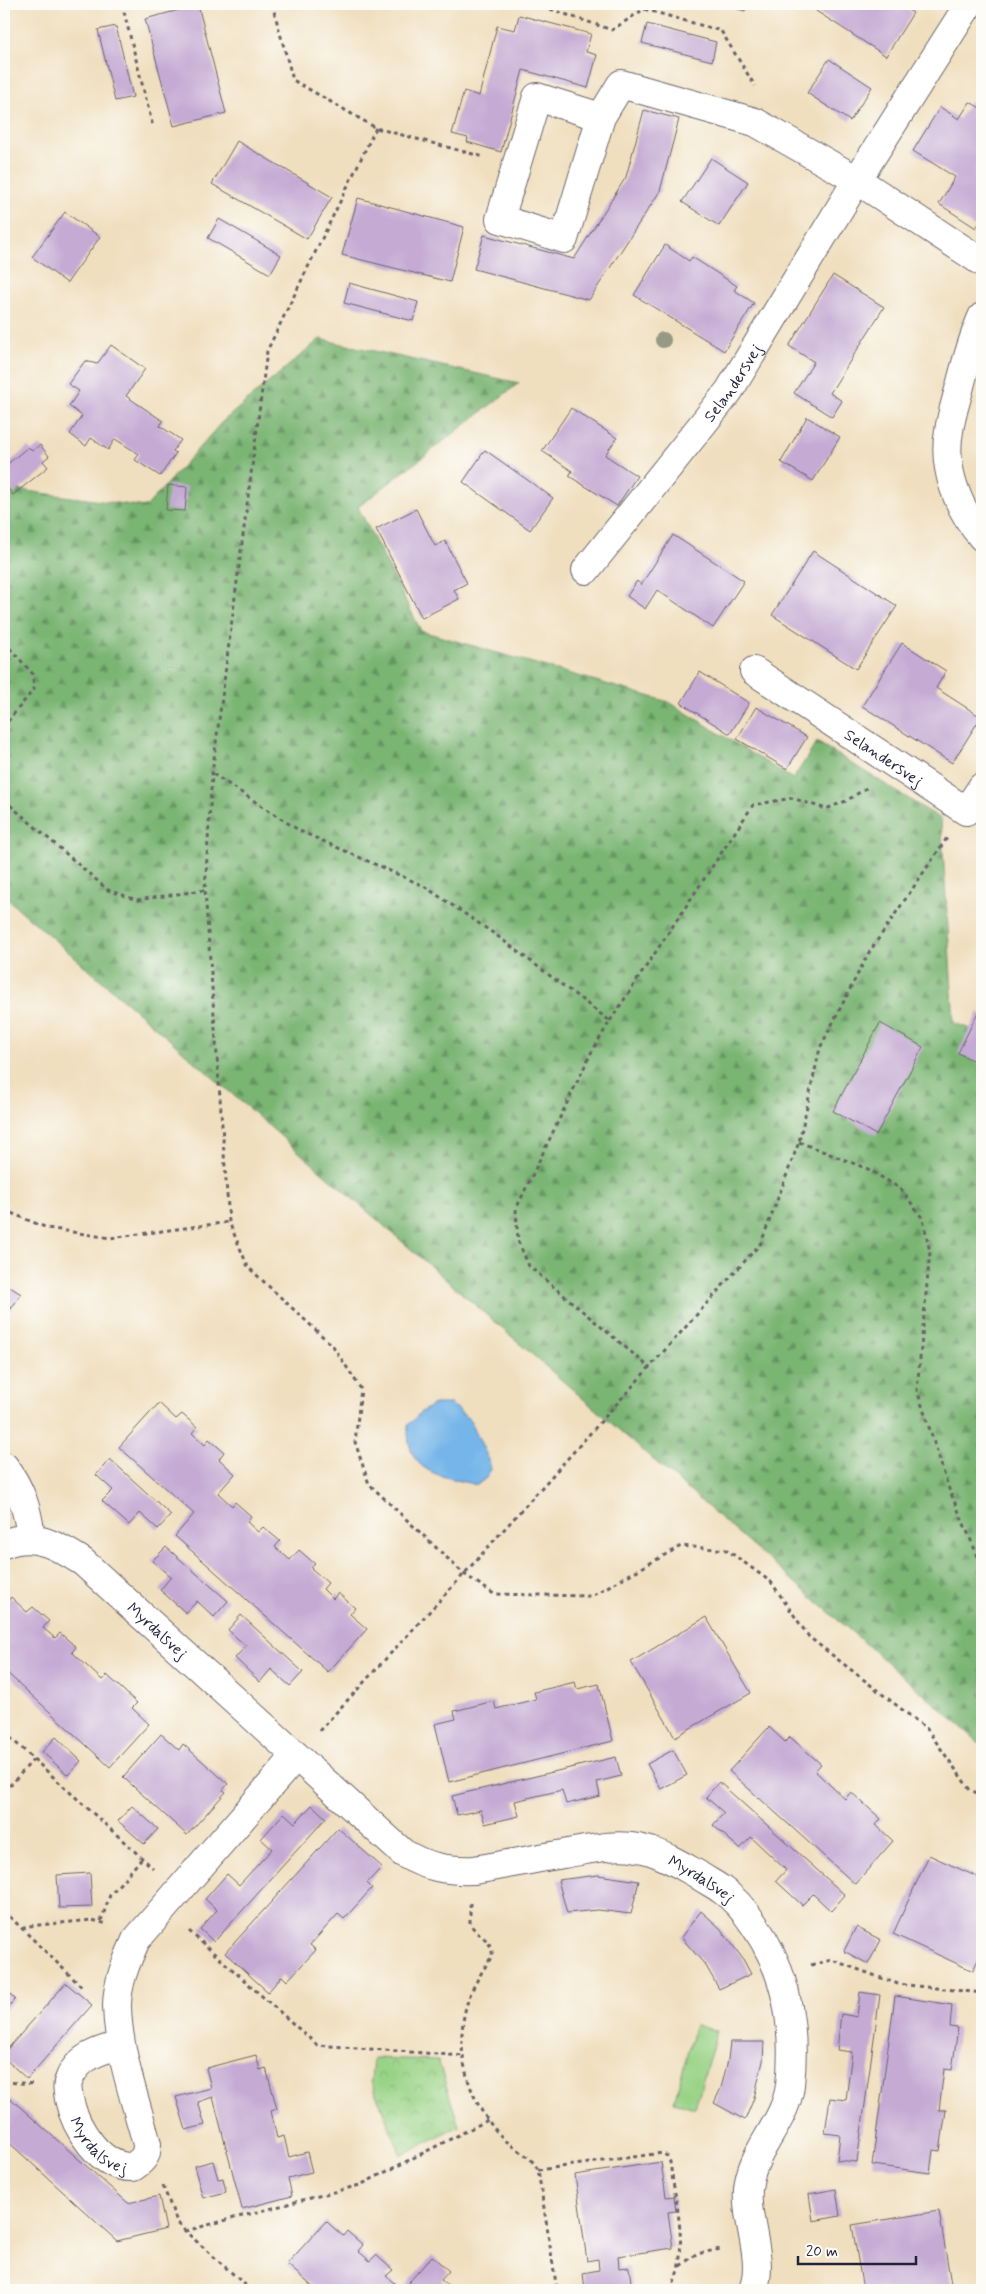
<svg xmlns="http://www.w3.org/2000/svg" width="986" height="2294" font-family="Mynerve,sans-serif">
	<defs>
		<pattern id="forest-firs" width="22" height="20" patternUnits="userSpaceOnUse" patternTransform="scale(1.25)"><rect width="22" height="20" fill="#7ab573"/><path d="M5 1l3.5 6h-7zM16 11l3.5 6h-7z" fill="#649360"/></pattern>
		<pattern id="park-crowns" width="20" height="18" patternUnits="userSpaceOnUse" patternTransform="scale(1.25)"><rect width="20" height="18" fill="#99d386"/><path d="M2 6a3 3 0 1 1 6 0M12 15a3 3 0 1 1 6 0" fill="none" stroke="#84b575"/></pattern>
	</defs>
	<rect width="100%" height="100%" fill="#fdfcf7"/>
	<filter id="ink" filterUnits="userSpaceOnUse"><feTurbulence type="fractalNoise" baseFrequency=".02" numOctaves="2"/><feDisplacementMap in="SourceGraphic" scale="10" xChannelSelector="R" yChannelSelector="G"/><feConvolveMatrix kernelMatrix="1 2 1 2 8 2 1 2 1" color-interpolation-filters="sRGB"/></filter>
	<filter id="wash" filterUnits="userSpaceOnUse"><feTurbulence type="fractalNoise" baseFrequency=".0096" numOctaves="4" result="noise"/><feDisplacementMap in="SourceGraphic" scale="20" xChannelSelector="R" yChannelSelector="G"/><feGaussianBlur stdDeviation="1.12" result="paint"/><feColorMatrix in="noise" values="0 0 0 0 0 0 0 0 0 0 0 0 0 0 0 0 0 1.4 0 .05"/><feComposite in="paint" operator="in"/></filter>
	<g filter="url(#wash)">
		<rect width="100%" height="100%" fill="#f0dfbf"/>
		<!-- grass -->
		<path fill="#99d386" stroke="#5e7a60" d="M695,2025l22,6 -22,77 -21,-6z"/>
		<!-- forest -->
		<path fill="url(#forest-firs)" stroke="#4e6c57" d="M320,339l199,44 -161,124 63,124 248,71 124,77 24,-37 124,77 13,204 28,10v712l-978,-849v-408l142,19 76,-85z"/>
		<!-- park -->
		<path fill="url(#park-crowns)" stroke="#5e7a60" d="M373,2058l65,2 21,66 -58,29 -30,-74z"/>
		<!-- water -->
		<path fill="#75b5e9" stroke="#4c6c92" d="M434,1404h17l19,16 19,40 2,9 -5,9 -9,7c-39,-10 -71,-11 -69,-60l12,-12z"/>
		<g id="blocks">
			<!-- building -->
			<path fill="#c5abd4" d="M719,4h28l-2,7z
				M821,4h77l15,9 -27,43 -70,-45z
				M198,5l28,108 -52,13 -29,-107z
				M519,15l72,19 -5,18 11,3 -9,33 -65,-18 -22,82 -34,-10 1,-4 -16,-4 12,-43 15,5 18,-70 18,4z
				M647,24l69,18 -4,19 -70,-18z
				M116,26l17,71 -18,4 -17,-71z
				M829,59l43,28 -22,34 -43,-28z
				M970,102l12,7v110l-6,9 -37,-24 16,-27 -42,-26 27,-44 19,12z
				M644,110l35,9 -19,72 -71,109 -115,-31 10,-34 90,24 52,-82z
				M237,141l95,56 -25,42 -95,-55z
				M711,158l37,24 -29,44 -37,-24z
				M358,198l106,29 -14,55 -108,-27z
				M65,212l35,25 -33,46 -35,-26z
				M219,219l62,36 -11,19 -62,-36z
				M665,245l24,16 3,-4 45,29 -3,4 20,13 -30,48 -90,-56z
				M833,275l51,32 -54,86 12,8 -10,16 -38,-24 20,-31 -25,-16z
				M349,283l69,19 -5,19 -69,-18z
				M111,345l34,24 -19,27 37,25 -3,5 21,14 -8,11 3,2 -16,23 -25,-16 4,-6 -24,-15 -7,11 -17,-12 -5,8 -16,-12 12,-18 -13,-10 10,-15 -11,-7 17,-23 12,3z
				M571,408l46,30 -12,17 32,21 -20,30 -48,-30 3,-5 -30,-20z
				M807,417l33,20 -27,44 -32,-19z
				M40,445l9,11 -6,5 5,6 -35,28 -9,-12v-16l24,-20 4,4z
				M485,450l68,48 -23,32 -67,-48z
				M168,485l19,2 -2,24 -19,-1z
				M416,509l19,37 10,-5 22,42 -13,7 5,9 -37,19 -46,-89z
				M673,535l71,46 -31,47 -56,-38 -12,19 -18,-13 10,-15 4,4z
				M813,551l84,55 -41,63 -84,-54z
				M902,643l44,28 -10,17 45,29 -29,46 -90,-57z
				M700,672l49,31 -19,31 -49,-31z
				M756,707l51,30 -20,32 -50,-30z
				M978,1012l4,2v51l-24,-12z
				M880,1023l43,24 -47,88 -43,-24z
				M4,1278l2,2 -2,3 17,11 -10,15 -7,-5z
				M159,1403l17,16 6,-5 15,13 -5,6 13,12 4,-6 15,13 -5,7 16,15 -17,19 14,13 3,-4 16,14 -4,6 11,10 5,-5 17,14 -5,6 15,13 9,-10 16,14 -4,4 17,15 -5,6 10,10 5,-6 17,15 -5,6 17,15 -39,43 -153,-136 19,-22 -75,-67z
				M110,1459l61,56 -13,14 -18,-16 -11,12 -27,-24 11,-11 -17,-15z
				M166,1547l62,54 -14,16 -17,-16 -11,12 -26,-23 11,-13 -19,-16z
				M11,1597l16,15 6,-5 16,14 -6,7 12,10 5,-5 16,14 -4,5 30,28 5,-5 30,28 -5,5 17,16 -39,43 -106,-97v-64z
				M241,1615l62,57 -13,14 -19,-17 -11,13 -25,-24 11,-12 -18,-16z
				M706,1617l45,76 -76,44 -44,-75z
				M575,1682l2,7 22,-5 14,57 -164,41 -14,-58 21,-5 -2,-8 40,-10 2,8 40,-10 -2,-7z
				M769,1727l16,15 5,-5 31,27 -6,7 30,28 6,-7 30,27 -5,6 17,16 -38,43 -126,-113z
				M161,1734l18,16 4,-6 45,40 -5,6 3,2 -39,43 -64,-58z
				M56,1737l25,24 -13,14 -26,-23z
				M673,1750l14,25 -26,14 -14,-25z
				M616,1757l5,19 -24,6 3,14 -34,8 -4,-14 -47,11 4,15 -34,8 -4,-14 -24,5 -5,-19z
				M719,1782l126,113 -14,16 -18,-17 -11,11 -26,-24 10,-11 -35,-33 -11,12 -27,-24 11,-12 -18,-16z
				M312,1805l14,13 -112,124 -14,-13 17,-19 -12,-11 22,-25 12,11 33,-36 -11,-10 23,-26 11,10z
				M132,1806l26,23 -14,15 -26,-23z
				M338,1828l44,39 -15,16 5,5 -28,31 -6,-5 -28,31 6,5 -29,31 -5,-5 -14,16 -43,-39z
				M929,1855l53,24v71l-9,21 -80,-37z
				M90,1873l2,34 -33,1 -2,-33z
				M598,1875l41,6 -8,33 -33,-4 -31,3 -9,-33z
				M701,1911l19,17 23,31 8,15 -32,15 -13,-23 -25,-29z
				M856,1927l25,13 -13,24 -24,-13z
				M66,1983l26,22 -65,74 -23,-21v-5z
				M4,1988l11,11 -11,13z
				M860,1992l20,3 -23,167 -20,-2 3,-25 -15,-2 5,-35 16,2 6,-48 -15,-2 4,-36 16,3z
				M895,1996l57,9 -2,22 8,1 -6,42 -8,-1 -5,41h7l-6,41 -7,-1 -3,23 -58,-8z
				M730,2042h34l-1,19 -9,37 -9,22 -31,-17 7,-15 7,-28z
				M256,2055l4,15 6,-2 11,41 -6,2 6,27 7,-2 5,21 18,-5 5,20 -24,6 4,18 -50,13 -29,-112 -15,5 7,23 -19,5 -10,-33 35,-9 -5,-20z
				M11,2099l117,104 31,-7 7,33 -49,12 -113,-103v-32z
				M213,2161l5,18 5,-1 3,14 -23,6 -9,-32z
				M661,2162l5,35 8,-1 2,15 -8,1 5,36 -55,8 1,12 10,-1 3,23h-47l-2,-17 16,-3 -1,-11 -11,2 -12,-86z
				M836,2189l4,27 -27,5 -4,-27z
				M939,2211l13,79h-89l-11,-65z
				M326,2221l17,15 4,-5 16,14 -5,6 12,10 6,-6 17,15 -7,6 16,14 30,-34 17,15 -8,9 11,10h-136l-29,-26z"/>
		</g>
	</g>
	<g filter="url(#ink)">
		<use href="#blocks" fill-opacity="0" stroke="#6a6469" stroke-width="1"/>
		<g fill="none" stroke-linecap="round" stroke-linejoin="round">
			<defs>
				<g id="street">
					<path d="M601,117l-64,-20 -37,122 64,20 37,-122 20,-33 134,38 102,58 125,82"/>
					<path d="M982,317c-10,23 -16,45 -22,69 -4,15 -9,30 -11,45 -7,37 9,78 33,106"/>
					<path id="s1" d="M586,570l143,-179 128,-211 112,-176"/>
					<path id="s2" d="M754,671l212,140 16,-24"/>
					<path d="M4,1466c17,23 24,44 27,72"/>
					<path id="s3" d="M4,1544c29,-13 54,2 79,18l320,291c23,14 44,18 71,17 30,-5 59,-11 89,-16 25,-4 50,-11 75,-6 20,3 41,16 59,26 8,6 17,10 25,16 13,9 25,24 33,36 33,48 41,102 35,159 -4,36 -35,62 -41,97 -7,35 17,74 4,108"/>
					<path id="s4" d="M121,2045c-21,5 -44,12 -52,35 -3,6 -1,12 0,19 6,28 31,70 64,68 10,-7 14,-11 14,-23 -12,-45 -29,-92 -30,-138 0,-23 10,-46 19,-66l160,-184"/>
				</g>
			</defs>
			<!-- street casing -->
			<use href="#street" stroke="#6a6469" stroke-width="30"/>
			<!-- path -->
			<path stroke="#6a6469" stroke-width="3" stroke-dasharray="4 4" stroke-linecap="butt" d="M122,4l31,123
				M272,4l21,76 83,48 108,29
				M535,4l77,26 32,-21 77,22 34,55
				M376,128l-109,223 -55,423 -7,116 24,332 19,45 85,79 28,43 -6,53 14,42 95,90 30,20 97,2 90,-50 46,4 44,32 38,55 118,92 43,61 12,5
				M4,642l29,32 1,15 -30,37
				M213,774l87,57 124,55 72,49 114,86 -19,32 -75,156 2,32 11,25 121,102
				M4,800l104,90 29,10 68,-10
				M610,1021l143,-216 39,-7 34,11 20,-8 22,-14
				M799,1142l69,27 33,20 22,30 7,33 -13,138 32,99 33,77
				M4,1210l43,18 63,10 119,-16
				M319,1731l145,-157 297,-331 38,-101 21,-94 48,-94 79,-116
				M4,1732l149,136
				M4,1792l30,-33
				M470,1903v21c7,11 24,17 22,32 -10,16 -21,32 -26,51 -12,45 3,97 36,130 12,12 29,18 36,33l19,120
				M4,1911l80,78
				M101,1921l9,-26 32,-37
				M22,1929l7,-3 63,-6 15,4
				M189,1931l128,114 147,11
				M811,1965l21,-5 66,24 84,9
				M4,2082l30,2
				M538,2170l124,-17 5,3 3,6c5,39 21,93 0,128
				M163,2186l14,36 8,9 66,59
				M185,2231l175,-46 128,-65
				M680,2266l16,-12 25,-5"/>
			<!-- street -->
			<use href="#street" stroke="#fff" stroke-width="28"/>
		</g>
		<!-- trees -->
		<circle fill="#969985" cx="663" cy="340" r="8"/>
	</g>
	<g text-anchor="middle" stroke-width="5" stroke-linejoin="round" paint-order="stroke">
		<!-- street labels -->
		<g font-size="16" fill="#22223b" stroke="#fdfcf7">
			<text dy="6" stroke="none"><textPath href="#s1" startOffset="238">Selandersvej</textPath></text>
			<text dy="6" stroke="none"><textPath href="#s2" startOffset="156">Selandersvej</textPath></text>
			<text dy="6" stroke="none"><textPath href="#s3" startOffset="186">Myrdalsvej</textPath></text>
			<text dy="6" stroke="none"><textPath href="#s3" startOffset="829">Myrdalsvej</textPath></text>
			<text dy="6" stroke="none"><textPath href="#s4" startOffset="142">Myrdalsvej</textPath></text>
		</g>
	</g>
	<!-- margin -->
	<rect width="986" height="2294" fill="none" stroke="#fdfcf7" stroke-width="20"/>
	<!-- scale -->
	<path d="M798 2256v8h118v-8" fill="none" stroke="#22223b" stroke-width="2.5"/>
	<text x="806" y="2256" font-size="15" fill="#22223b" stroke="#fdfcf7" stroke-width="4" paint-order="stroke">20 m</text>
</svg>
